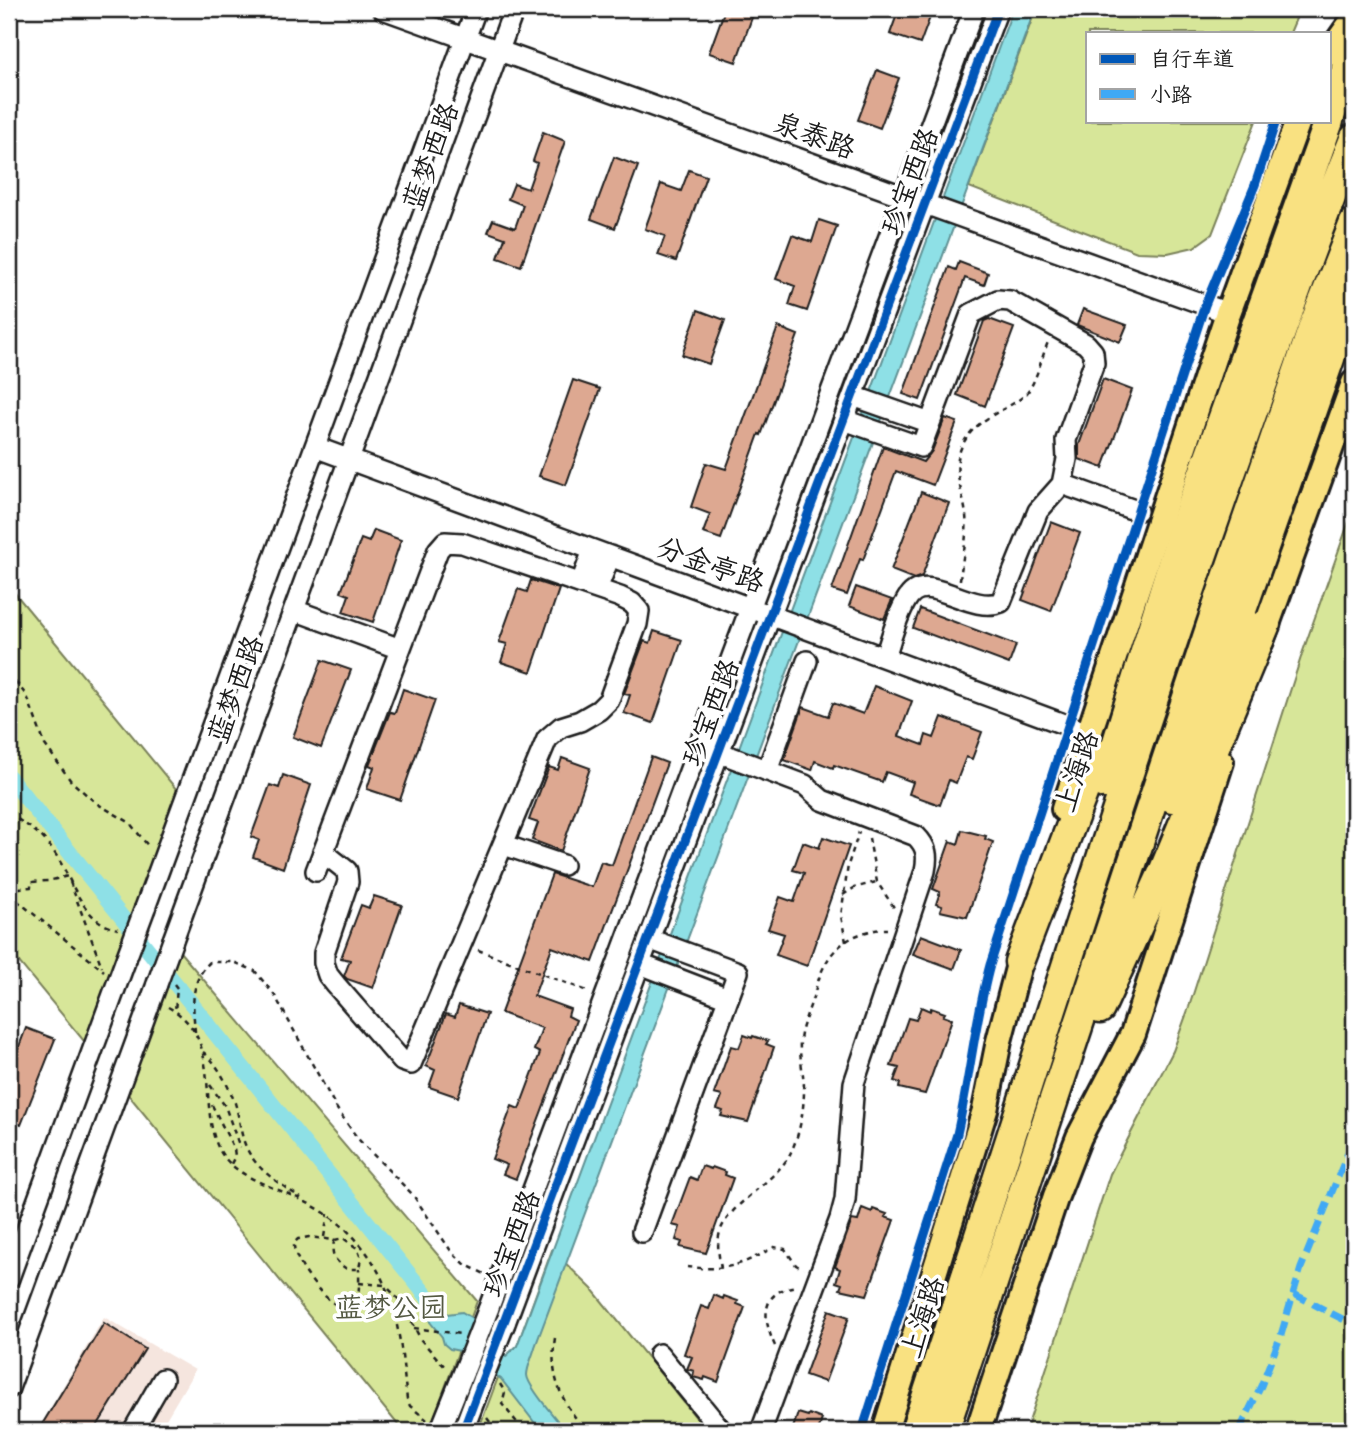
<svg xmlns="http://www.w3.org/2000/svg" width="1363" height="1440" font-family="'Indie Flower','LXGW WenKai TC',sans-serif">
	<rect width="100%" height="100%" fill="#fff"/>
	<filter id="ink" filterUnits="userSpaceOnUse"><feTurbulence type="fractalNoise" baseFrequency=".0143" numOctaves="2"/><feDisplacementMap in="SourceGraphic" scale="14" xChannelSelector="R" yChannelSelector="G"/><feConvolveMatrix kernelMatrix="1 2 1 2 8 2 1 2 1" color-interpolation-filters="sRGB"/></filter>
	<g filter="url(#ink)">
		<!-- built -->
		<path fill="#f5e5de" d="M104,1317l91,53 -36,61h-122z"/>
		<!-- green -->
		<path fill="#d7e699" stroke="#7a815a" stroke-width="2" d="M1036,9h264l-10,24h-202v88h168l-44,113 -18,13 -26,6 -31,-1 -168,-65z
			M1354,507v924h-328l84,-257 63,-123 16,-44 113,-353z
			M9,586l177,215 -93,251 -84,-102z
			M180,952l297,349 -48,130h-26l-276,-338z
			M552,1250l40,39 115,142h-229l28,-75 11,-10z"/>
		<!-- water -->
		<path fill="#8ee0e6" stroke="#609295" stroke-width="2" d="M1013,9h22l-500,1338c-2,8 -8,20 -8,28 0,11 30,45 39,56h-25l-40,-52 -41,-28 -10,-2 -6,-5 -2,-7 -12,-15 1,-11 7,-1 9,4 15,-2 10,6 34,38 11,-10z"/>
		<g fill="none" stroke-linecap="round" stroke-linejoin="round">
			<!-- canal -->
			<path stroke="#8ee0e6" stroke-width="16" d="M9,777l429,533"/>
		</g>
		<!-- building -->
		<path fill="#dda891" stroke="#1c1c1c" stroke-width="2" d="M725,9h30l-19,53 -27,-9z
			M899,9h34l-13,35 -30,-10z
			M877,70l22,8 -19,50 -22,-8z
			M543,132l22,9 -44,125 -23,-8 7,-20 -17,-6 5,-12 22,8 8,-23 -15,-6 6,-15 14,5 9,-26 -4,-2z
			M614,157l24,9 -23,62 -24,-9z
			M689,170l17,6 -30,85 -18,-6 7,-19 -20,-7 16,-45 20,7z
			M819,220l18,6 -30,85 -18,-6 6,-19 -19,-7 16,-44 20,7z
			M959,262l29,11 -4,12 -19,-7 -45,122 -17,-6 46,-127 7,3z
			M1083,309l44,16 -7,17 -43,-17z
			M698,310l27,10 -16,44 -27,-9z
			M989,319l25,9 -29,78 -28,-11 27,-74z
			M778,327l20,8 -37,100 -2,-1 -38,105 -18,-6 7,-19 -19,-7 15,-44 20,6z
			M1103,379l29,11 -29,78 -24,-9v-14z
			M573,380l27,9 -34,96 -27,-9z
			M945,418l12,4 -24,63 -37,-14 -33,89 -3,-1 -13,36 -15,-5 51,-143 40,15 9,-11z
			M921,492l28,11 -27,73 -8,3 -23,-9z
			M1051,522l29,11 -29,78 -29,-11z
			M374,530l27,10 -28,82 -30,-10 6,-17 -8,-3 20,-53 8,3z
			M531,580l28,9 -28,83 -30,-10 6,-18 -8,-2 19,-53 9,3z
			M856,587l36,13 -8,19 -35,-13z
			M920,609l96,36 -7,19 -96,-36z
			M654,631l28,9 -29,83 -29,-10 6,-18 -6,-1 20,-53 6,2z
			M322,660l29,10 -30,78 -28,-11z
			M874,686l38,15 -13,35 24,9 3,-10 8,3 8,-21 40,15 -10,27 -6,-2 -10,26 -7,-3 -9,25 -31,-11 4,-12 -27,-10 -4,10 -48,-17 -1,3 -18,-7 -3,9 -28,-10 19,-53 25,9 5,-13 30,11z
			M403,689l32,11 -35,100 -33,-11 7,-22 -5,-2 21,-53 5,1z
			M651,757l16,6 -74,199 -41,-15 -18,49 36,13 -2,7 8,4 -60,159 -13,-5 4,-9 -15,-6 20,-53 7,3 21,-56 -6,-3 8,-22 -41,-15 51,-139 40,13 9,-25 11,3z
			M562,758l28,10 -29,83 -29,-11 6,-17 -9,-3 20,-53 9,3z
			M283,775l28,10 -28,83 -30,-11 6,-17 -8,-3 19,-52 9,3z
			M962,830l24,6 -1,3 8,3 -26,75 -27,-6 2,-5 -6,-2 4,-12 -7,-3 17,-48 8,3z
			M823,837l26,9 -42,120 -31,-11 8,-21 -16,-5 12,-32 14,5 10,-29 -11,-3 10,-28 16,6z
			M374,896l28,9 -29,83 -26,-9 -3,-3 6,-16 -9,-2 20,-53 8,3z
			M921,935l40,15 -7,19 -41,-15z
			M459,1005l28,9 -29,83 -29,-10 6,-17 -9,-4 20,-52 9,3z
			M921,1007l9,4 1,-3 14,5 -2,3 9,3 -27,75 -26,-6 1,-5 -6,-2 5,-13 -8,-2 17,-48 8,2z
			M26,1028l29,11 -34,86 -12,-5v-47z
			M744,1035l8,3 1,-2 15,5 -2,3 8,3 -26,75 -27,-6 2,-5 -6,-2 5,-13 -8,-2 17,-48 8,2z
			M702,1166l9,3 1,-2 14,5 -1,3 8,3 -27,75 -26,-6 2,-5 -6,-2 4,-13 -8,-2 18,-48 7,3z
			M862,1208l10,4 1,-3 14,5 -2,3 9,3 -27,75 -27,-6 2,-5 -6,-2 4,-13 -5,-2 17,-47 6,1z
			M714,1295l9,4 1,-3 14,5 -1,3 8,3 -27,75 -13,-5 -1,3 -11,-3 1,-6 -7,-2 5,-12 -8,-3 17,-48 8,3z
			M829,1310l20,7 -24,65 -20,-7z
			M104,1323l41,26 -51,82h-56z
			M798,1413l10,3 1,-2 13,5 -4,12h-26z"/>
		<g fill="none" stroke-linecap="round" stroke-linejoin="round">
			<defs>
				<path id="minor" d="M383,9l845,304
					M853,396l77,27
					M844,420l77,27 50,-133 27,-14 12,1 76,43 7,8 1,11 -28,77 1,19 -5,25 -24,27 -37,91c-33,13 -77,-36 -95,-1 -10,17 -15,38 -21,56
					M315,447l773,286
					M1062,484l75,27
					M581,583l12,-33
					M597,589l13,-33
					M294,610l106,39
					M710,749l95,36 17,15 94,36c11,11 12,20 9,35l-71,212 -9,117 -5,19 -79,212
					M767,771l40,-110
					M504,845l59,20
					M316,871l122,-321 7,-8 17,1 158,54 12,6 7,8 -2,13 -28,76 -10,10 -19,11 -19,6 -14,12 -136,325 -9,-3 -66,-76 -8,-10 -4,-12v-10l24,-71 -1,-11 -24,-19
					M145,908l331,-899
					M173,940l341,-931
					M640,964l88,34
					M642,1232l96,-260 -89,-33
					M9,1278l117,-319
					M488,1310l486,-1301
					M505,1323l493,-1314
					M659,1354l63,77
					M9,1388l148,-404
					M133,1431l30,-52
					M440,1431l25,-62
					M463,1431l20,-53"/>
				<path id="major" d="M1330,53l19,-27 5,-3
					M1261,641l93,-258
					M1064,809l164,-496 70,-192
					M885,1431l100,-321 14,-69 25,-96
					M978,1431l78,-235 23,-59 54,-103 88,-272"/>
				<path id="highway" d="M1330,117l24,-69
					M1104,784l78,-252 147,-411
					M1172,798l62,-165 120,-343
					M1019,962l79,-208
					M1100,1009l63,-137 103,-248
					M915,1431c108,-325 208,-654 323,-977 37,-105 74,-211 116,-315
					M944,1431l277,-836 92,-268 41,-104"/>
			</defs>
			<!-- minor casing -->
			<use href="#minor" stroke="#1c1c1c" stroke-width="24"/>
			<!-- major casing -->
			<use href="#major" stroke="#1c1c1c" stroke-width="30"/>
			<!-- highway casing -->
			<use href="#highway" stroke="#1c1c1c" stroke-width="33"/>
			<!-- path -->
			<path stroke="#1c1c1c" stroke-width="2.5" stroke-dasharray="5 5" stroke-linecap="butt" d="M960,580c2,-21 8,-44 6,-65 -3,-24 -15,-46 -4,-69 13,-28 40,-33 62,-50 11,-9 18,-40 24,-54
				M9,674l18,22 18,49 26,36 25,22 33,19 20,25
				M9,814c16,10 31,18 42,34 21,26 29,75 67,81
				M869,838l8,44 18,27
				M70,882l32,85
				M9,894l95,77
				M843,895l11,-7 22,-6
				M12,897l7,-9 12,-1v-5l17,-1 20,-5
				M846,942l-5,-26 7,-51 11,-33
				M478,950l112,42
				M174,984l3,4 -2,23
				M168,1007c57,31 28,100 52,144 13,23 44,33 66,42 67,27 101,72 113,143 4,21 5,42 8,63l3,7 17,14
				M195,1032c-2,-26 -6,-50 15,-70h24l21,9 20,25 62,113 21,30 55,56 38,56 15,14 19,9
				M203,1052c14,10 26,35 32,51 5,16 5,33 13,48 11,21 34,34 53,47
				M210,1085l15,21 15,42
				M212,1105l22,44 1,7 -4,8
				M324,1237l4,-23
				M335,1240c-6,13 0,22 12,29h12l2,-11 -4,-10 -14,-10 -8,2 -26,-3 -11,2 -4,4c-2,19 36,67 55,67 12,-10 10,-26 10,-41
				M687,1267c39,4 54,-1 87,-20l11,2 11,16 7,4
				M721,1268c-2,-11 -4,-21 -2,-32 6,-32 58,-53 72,-84 9,-19 13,-42 13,-63 0,-16 -5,-31 -4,-48 1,-14 8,-28 12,-41 4,-11 7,-25 13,-35 11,-23 37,-36 62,-36
				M359,1283l25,2
				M389,1289l13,14 19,37 25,28
				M414,1328l47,6
				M555,1338c-6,39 6,63 31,93
				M775,1346c-13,-28 -15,-55 22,-60
				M500,1384l5,8 -3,12 22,27
				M487,1418l10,13"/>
			<!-- minor -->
			<use href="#minor" stroke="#fff" stroke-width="19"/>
			<!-- major -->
			<use href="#major" stroke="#f9e181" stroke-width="24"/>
			<!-- highway -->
			<use href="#highway" stroke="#f9e181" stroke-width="28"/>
			<defs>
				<path id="minor-bridge" d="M126,959l19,-51
					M157,984l16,-44
					M465,1369l23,-59
					M483,1378l22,-55"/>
			</defs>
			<!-- minor-bridge casing -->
			<use href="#minor-bridge" stroke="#1c1c1c" stroke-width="24" stroke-linecap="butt"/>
			<!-- minor-bridge -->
			<use href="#minor-bridge" stroke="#fff" stroke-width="19"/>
			<!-- quiet -->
			<path stroke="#3fa9f5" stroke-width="7" stroke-dasharray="14 7" stroke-linecap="butt" d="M1294,1294l60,31
				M1239,1431l22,-45 20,-51 20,-67 53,-130"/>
			<defs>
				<path id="cycleway" d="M463,1431l535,-1422
					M862,1431l95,-297c13,-57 18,-114 33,-169l215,-660 50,-120 21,-64"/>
			</defs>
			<!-- cycleway casing -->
			<use href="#cycleway" stroke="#fff" stroke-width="13"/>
			<!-- cycleway -->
			<use href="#cycleway" stroke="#0057b8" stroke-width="9"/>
		</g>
	</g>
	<g text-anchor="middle" stroke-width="7" stroke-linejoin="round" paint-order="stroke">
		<!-- street labels -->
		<g font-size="28" fill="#1c1c1c" stroke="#fff">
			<text transform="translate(815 135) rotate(20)" y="10">泉泰路</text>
			<text transform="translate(430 156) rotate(-70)" y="10">蓝梦西路</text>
			<text transform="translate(909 181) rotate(-69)" y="10">珍宝西路</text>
			<text transform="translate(711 564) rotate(20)" y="10">分金亭路</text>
			<text transform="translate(235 689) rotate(-70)" y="10">蓝梦西路</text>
			<text transform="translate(710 712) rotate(-69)" y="10">珍宝西路</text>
			<text transform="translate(1076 771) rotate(-72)" y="10">上海路</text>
			<text transform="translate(511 1243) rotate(-69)" y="10">珍宝西路</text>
			<text transform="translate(922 1317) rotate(-72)" y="10">上海路</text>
		</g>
		<!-- park labels -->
		<g font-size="28" fill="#545942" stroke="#fff">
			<text x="391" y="1317">蓝梦公园</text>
		</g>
	</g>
	<!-- margin -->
	<rect width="1363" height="1440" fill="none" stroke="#fff" stroke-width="35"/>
	<rect x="18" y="18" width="1328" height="1405" fill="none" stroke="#1c1c1c" stroke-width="2.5" filter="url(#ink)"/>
	<!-- legend -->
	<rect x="1086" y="32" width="245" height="91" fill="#ffffff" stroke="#a4a4a4" stroke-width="2"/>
	<rect x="1100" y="54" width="35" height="10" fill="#0057b8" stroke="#a4a4a4" stroke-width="2"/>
	<text x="1150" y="66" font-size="21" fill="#1c1c1c">自行车道</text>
	<rect x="1100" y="89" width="35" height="10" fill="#3fa9f5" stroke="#a4a4a4" stroke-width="2"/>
	<text x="1150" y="102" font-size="21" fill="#1c1c1c">小路</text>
</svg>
